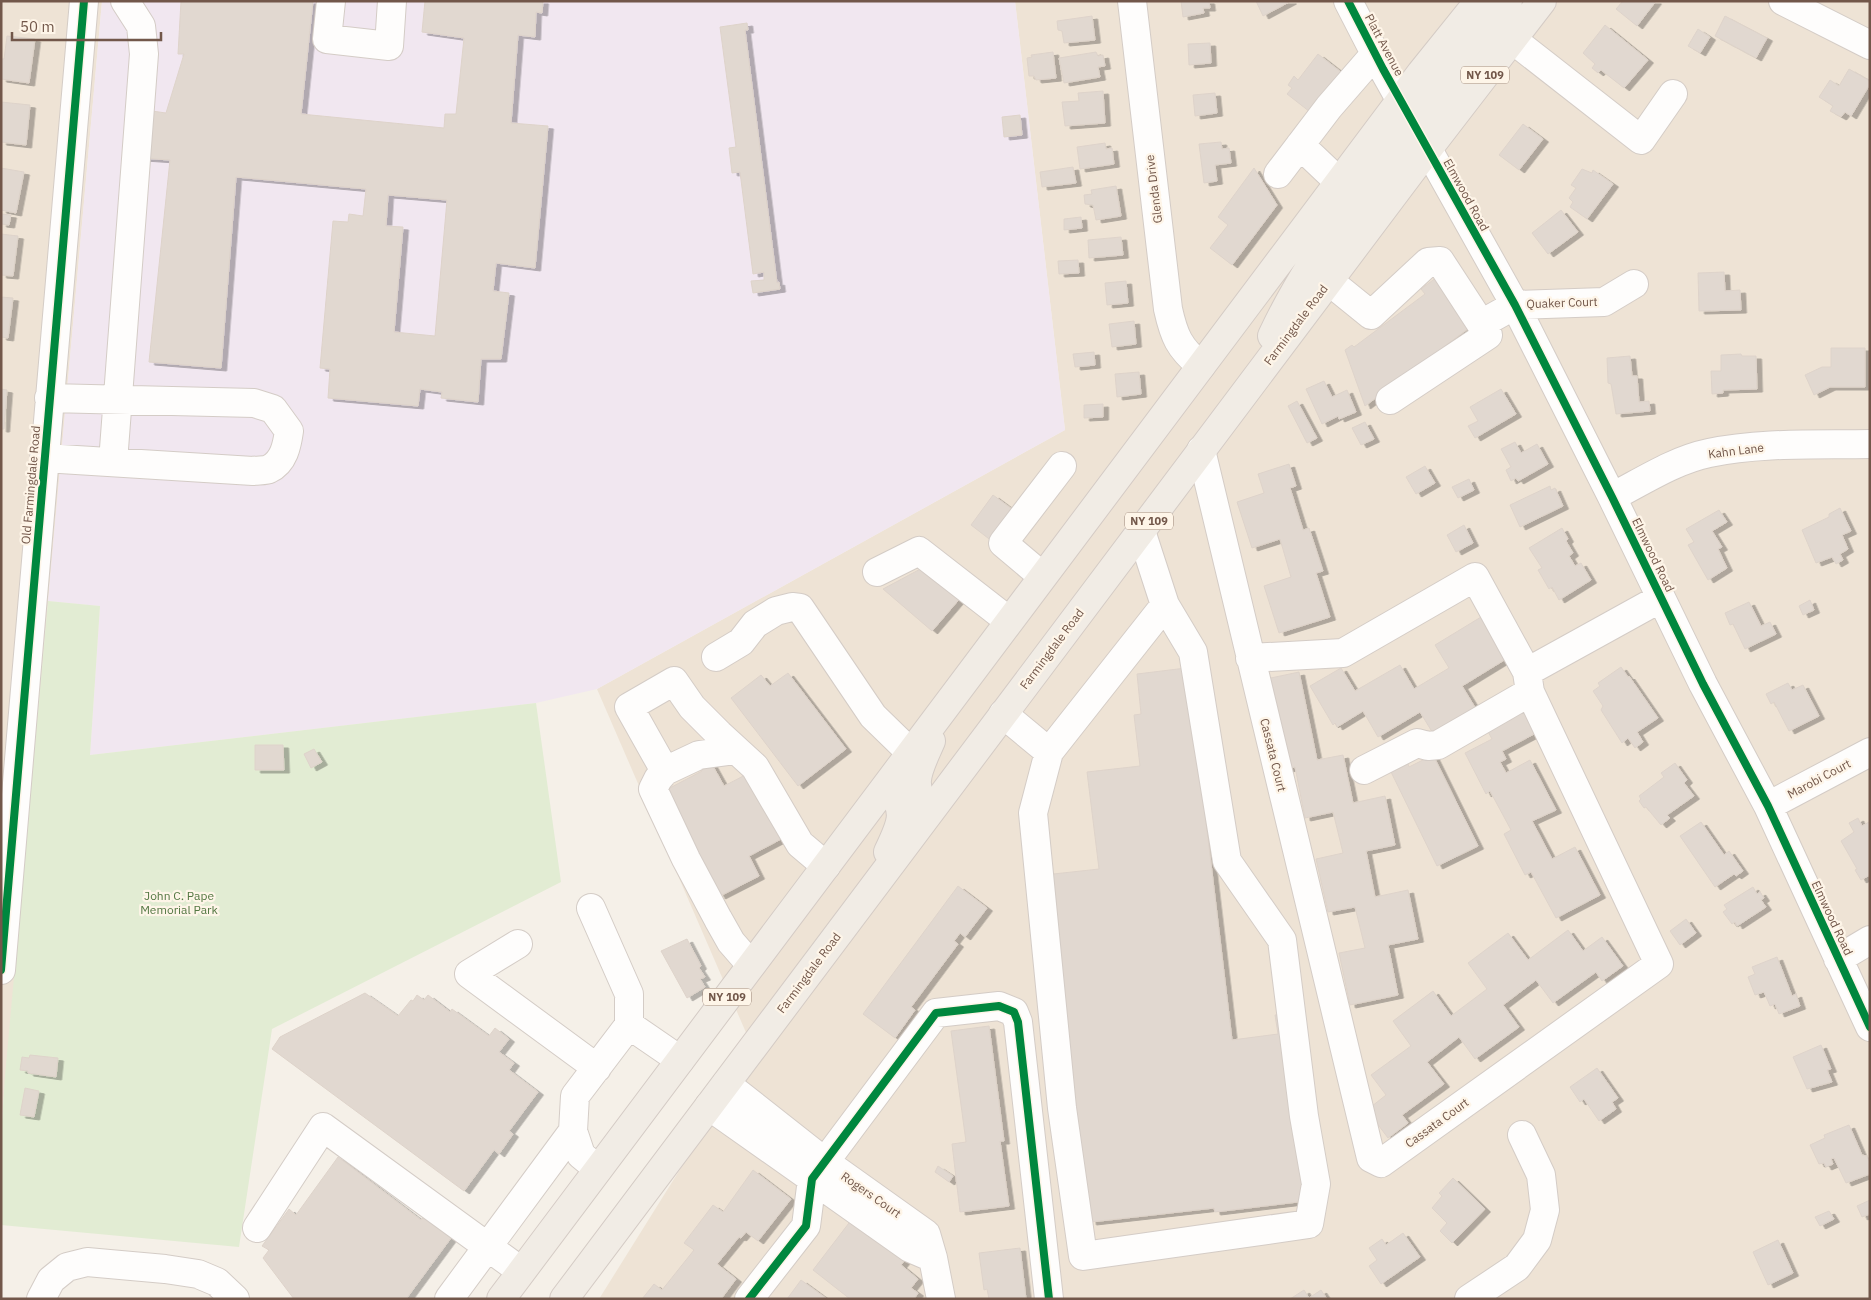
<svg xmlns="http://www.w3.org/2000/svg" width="1871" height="1300" font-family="'IBM Plex Sans',sans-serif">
	<defs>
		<filter id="shadow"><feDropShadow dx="5.5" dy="3" stdDeviation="0" flood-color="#0004"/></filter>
	</defs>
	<rect width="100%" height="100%" fill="#f5f0e8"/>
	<!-- residential -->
	<path fill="#eee3d5" d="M1,1h101l-101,1128z
		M1015,1h855v1298h-1271l155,-248 -157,-362 468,-259z"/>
	<!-- education -->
	<path fill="#f1e7f0" d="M102,1h913l50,429 -468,259 -61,14 -446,52 10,-149 -52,-5z"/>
	<!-- park -->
	<path fill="#e2ecd3" d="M48,601l52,5 -10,149 446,-52 25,179 -289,147 -33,218 -238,-22v-89l4,-60z"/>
	<!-- building -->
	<path fill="#e1d8d0" stroke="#ded3ca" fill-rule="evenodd" filter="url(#shadow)" d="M181,1h132l-12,113 143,14 1,-14h11l8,-76 -42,-6 3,-31h118l-1,12 -6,-1 -1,25 -17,-2 -7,88 37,3 -13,142 -39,-5 -3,28 16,2 -8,66h-20l-3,43 -37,-4 1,-6 -22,-3 -2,17 -90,-8 2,-29 -10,-1 13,-147 15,1 1,-8 14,2 3,-27 -130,-12 -15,191 -72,-6 21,-202 -30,-2 5,-48 21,3 18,-59h-6zM388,195l59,5 -12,136 -41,-4 9,-105 -17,-1z
		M1181,1h28l1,7h-7l1,5 -21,4z
		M1256,1h35l-28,15z
		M1623,1h33l-19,25 -21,-17z
		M1092,16l3,24 -31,3 -2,-12 -4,-1 -1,-9z
		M1725,16l42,22 -11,20 -41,-22z
		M747,23l1,7h-3l32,253 2,-1 1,7 -27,4 -2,-12 13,-1v-8l-11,2 -13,-102 -8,1 -3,-25 7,-1 -16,-120z
		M1605,25l43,35 -24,28 -23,-18 -3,3 -6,-5 3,-4 -12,-11z
		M1698,29l12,8 -10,16 -12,-7z
		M7,36l28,3 -6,44 -28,-4v-20h3z
		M1210,43l1,20 -22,2 -1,-21z
		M1053,52l3,26 -20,2 -2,-4h-5l-2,-18 5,-1 -1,-2z
		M1096,52l2,4 5,-1 2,11 -7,1 2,10 -36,6 -5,-25z
		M1318,54l23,18 -31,40 -23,-18 5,-6 -4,-3 6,-9 4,4z
		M1849,69l21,12v3l-19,32 -6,-4 -4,5 -11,-6 3,-5 -14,-9 11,-17 9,6z
		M1103,91l2,32 -40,3 -3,-24 17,-1 -1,-8z
		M1215,93l2,20 -22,3 -2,-21z
		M1,102l29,3 -4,40 -25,-3z
		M1020,115l2,20 -18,2 -2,-20z
		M1523,124l20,15 -24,31 -20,-15z
		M1221,142l1,7 7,-1 2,15 -16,2 2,16 -13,2 -5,-39z
		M1105,143l1,6 6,-1 2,16 -34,5 -3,-22z
		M1073,167l3,16 -34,4 -2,-15z
		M1,168l23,4 -8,41 -15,-3z
		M1254,168l23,37 -45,60 -22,-17 18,-23 -10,-8z
		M1582,169l10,4 1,-3 20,14 -26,35 -17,-12 3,-5 -4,-4 7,-10 -5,-3z
		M1116,186l5,30 -25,4 -3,-15 -8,-1 -1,-9 8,-1 -1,-4z
		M1561,210l17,22 -30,22 -16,-21z
		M1,214l10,1 -2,10 -8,-1z
		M1081,217l1,11 -18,2v-11z
		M1,234l17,2 -5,40 -12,-1z
		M1121,237l2,18 -34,3 -1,-18z
		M1078,260l1,13 -20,1 -1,-13z
		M1724,272l1,19 15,-1 1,20 -42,1 -1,-38z
		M1437,277l36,48 -108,81 -20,-56 7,-5 2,2 71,-53 -4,-5z
		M1126,281l2,22 -21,2 -2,-22z
		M1,297l12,1 -5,40 -7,-1z
		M1134,321l2,23 -24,3 -3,-23z
		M1831,348h34v39h-35l-16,8 -9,-20 17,-8h9z
		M1094,352l1,13 -20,2 -2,-13z
		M1741,354l1,2h14l1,33 -34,1v3l-11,1 -1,-23h10v-16z
		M1630,356l2,20h5l2,26 10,-1 1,10 -34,3 -5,-30 -3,-1 -1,-25z
		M1139,372l2,22 -24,3 -2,-23z
		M1324,381l8,16 15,-7 9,22 -17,7 -1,-3 -16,8 -16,-35z
		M1,389l6,1 -3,39h-3z
		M1501,389l15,25 -41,24 -7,-12 10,-5 -8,-14z
		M1297,401l20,37 -10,5 -19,-37z
		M1103,404v13l-19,1v-13z
		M1365,422l9,17 -13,6 -9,-17z
		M1515,442l6,11 16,-9 11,20 -30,17 -2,-3 -5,3 -5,-11 5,-3 -10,-18z
		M1289,464l7,22 -6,2 13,42 6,-2 14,43 -7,2 14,44 -51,16 -15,-47 27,-9 -11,-38 -28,9 -15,-46 27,-9 -6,-19z
		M1425,466l10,17 -19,11 -10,-17z
		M1469,479l5,11 -16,8 -6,-11z
		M1550,486l1,4 4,-2 8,18 -43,21 -10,-22z
		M993,495l23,17 -23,30 -22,-17z
		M1840,508l11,23 -9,4 6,14 -8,5 3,6 -7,4 -4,-7 -16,6 -14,-33 27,-13v-3z
		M1719,510l8,12 -15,9 10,16 -4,2 9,19 -19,12 -20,-35 6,-3 -8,-13z
		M1464,525l9,18 -17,9 -9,-17z
		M1562,528l6,11 -2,2 7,12 -4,3 6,10 6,-3 10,17 -32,20 -7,-13 -3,2 -11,-19 4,-2 -13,-20z
		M926,566l36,30 -30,35 -49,-42z
		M1810,600l4,10 -11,5 -4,-9z
		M1749,602l12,24 9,-4 6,12 -31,15 -12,-25 -3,1 -5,-12z
		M1481,617l25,42 -44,27 17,28 -42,26 -17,-28 -42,25 -15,-26 -26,16 -2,-4 -2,2 -23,-39 31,-18 14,23 45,-26 14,24 35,-21 -14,-23z
		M1194,667l-2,37 40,336 46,-6 -3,-19 9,-1 22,187 -91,11 -1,-4 -123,14 -47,-347 55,-6 -12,-97 53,-6 -6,-51 7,-1 -4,-40z
		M1621,667l7,10 1,-1 29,42 -21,14 6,10 -8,6 -7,-10 -6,5 -21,-33 2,-4 -10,-15 7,-5 -2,-3z
		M1299,672l18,88 26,-5 10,48 32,-7 10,49 -29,6 9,46 33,-7 10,49 -30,6 10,50 -48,10 -11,-52 26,-5 -10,-41 -27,5 -12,-53 27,-6 -10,-41 -28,6 -10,-51 -12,3 -17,-91z
		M788,673l58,76 -48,37 -67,-88 30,-23 9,11z
		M1788,683l4,7 11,-5 16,31 -30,15 -15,-29 -3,2 -5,-10z
		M1528,707l8,26 -34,18 4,8 -6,3 6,11 24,-13 26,50 -24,11 20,38 23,-12 25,48 -44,23 -25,-46 -6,3 -21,-41 7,-4 -21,-39 -4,3 -21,-41 27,-14 -6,-11z
		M255,745h28l1,25h-29z
		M314,749l8,13 -11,6 -7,-14z
		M1433,755l45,91 -41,20 -46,-94 17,-8 1,3z
		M709,759l15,27 27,-14 34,65 -36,19 10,20 -39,20 -56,-105 38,-20 -4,-7z
		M1675,763l12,17 -3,3 10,13 -27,19 3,3 -9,7 -15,-18 -2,1 -5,-7 2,-2 -2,-3 25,-19 -3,-4z
		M1858,818l4,8 7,-4 1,2v51l-9,5 -6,-10 2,-1 -16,-28 13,-9 -5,-9z
		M1701,822l23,33 5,-4 14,20 -7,5 -2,-2 -19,13 -35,-51z
		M958,886l29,22 -22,29 -5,-4 -6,8 4,3 -47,63 4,3 -20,28 -32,-24z
		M1753,887l4,7 3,-2 4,6 -3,2 5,7 -29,19 -2,-4 -3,2 -9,-12 4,-3 -3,-4z
		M1686,919l10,14 -16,12 -10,-14z
		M1568,930l15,21 19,-14 21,29 -21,15 -6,-9 -43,31 -17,-23 -33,25 16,22 -44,32 -16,-22 -32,25 17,22 -42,31 6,8 -20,15 -21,-28 19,-15 -15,-20 40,-29 -18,-25 40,-30 18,25 36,-27 -19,-26 40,-30 20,27z
		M687,939l14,27 -2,2 6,9 -5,2 5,8 -18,11 -26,-47z
		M1777,957l15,39 4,-2 4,12 -21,8 -4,-10 -5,2 -6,-14 -9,3 -7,-18 7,-3 -3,-7z
		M365,993l33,23 13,-16 2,1 4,-6 7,5 4,-5 22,17 2,-3 37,27 6,-8 14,11 -10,13 15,11 -5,7 29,22 -29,39 4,3 -14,20 -5,-4 -30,41 -192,-142 8,-12z
		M989,1026l15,115h-4l9,65 -49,6 -8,-68 14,-2 -15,-111z
		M1821,1045l10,24 -4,1 5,12 -25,7 -14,-32z
		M30,1055l28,3 -2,19 -28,-4v-2l-8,-1 2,-13 7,1z
		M1597,1068l21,30 -6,4 4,7 -17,12 -15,-22 -4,3 -10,-15z
		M25,1088l14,3 -5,26 -14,-2z
		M1849,1125l13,30 5,1 3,7v11l-24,9 -12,-25 -3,1 2,5 -7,3 -2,-4 -5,1 -9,-19 15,-7 -1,-3z
		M338,1157l83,63 3,-3 27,21 -45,61h-112l-31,-41 6,-8 -7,-4 27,-37 7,6z
		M938,1166l15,10 -4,6 -14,-10z
		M753,1170l38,29 -33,42 -12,-9 -5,6 -2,-1 -22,27 19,15 -15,20h-79l12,-15 8,6 32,-40 -10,-7 29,-38 10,7z
		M1453,1178l32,31 -33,34 -12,-12 7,-8 -15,-15 10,-12 -3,-3z
		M1870,1200v14l-8,3 -5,-11z
		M1829,1211l5,8 -14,7 -5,-9z
		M852,1219l53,41 -4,5 17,14 -7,9 7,5 -4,6h-64l-37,-29z
		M1403,1233l17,24 -39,27 -12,-18 8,-6 -8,-12 13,-9 4,6z
		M1778,1240l15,33 -25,12 -15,-33z
		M1020,1248l6,51h-37l-2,-10 -3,1 -5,-37z
		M801,1280l26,19h-40z
		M1304,1290l5,8 12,-8 6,9h-37z"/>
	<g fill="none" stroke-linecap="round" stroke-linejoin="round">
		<defs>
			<path id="minor" d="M331,1l-4,38 62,7 3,-45
				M1132,1l36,308c6,27 11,39 33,57
				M1348,1l35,68 132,236 97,192 91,187 65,122 102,221
				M1783,1l87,44
				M1513,40l128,100 32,-46
				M1300,145l39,37
				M1278,174l51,-67 46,-53
				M1329,281l42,34 57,-53 12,-1 41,63 34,-19 89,-3 30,-18
				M1390,400l98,-65 -7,-11
				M1201,450l170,708 10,5 278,-199 -129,-272 -3,-20 -52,-95 -132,76 -93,5
				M44,458l209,13c5,-1 12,0 16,-2 15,-7 18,-24 20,-38l-16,-22 -19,-6 -205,-5
				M113,462l31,-408 -3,-28 -16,-25
				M1612,497c31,-16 63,-37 97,-44 51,-11 109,-8 161,-9
				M877,572l42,-21 90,70
				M1042,576l-39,-33 59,-77
				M716,657l25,-15 14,-18 21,-13 16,-4 8,1 73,108 38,37
				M1527,672l134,-74
				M1003,714l46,38 -16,61 29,295 21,148 226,-32 7,-40 -12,-68 -22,-176 -55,-79 -34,-209 -28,-47 -24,-74
				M1049,752l116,-147
				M1364,770l53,-27 11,3 10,-1 92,-53
				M665,771l34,-16 37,-5
				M1768,806l102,-54
				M518,944l-49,30 128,94
				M1838,959l32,-19
				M751,965l-20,-23 -13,-23 -32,-60 -33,-70 5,-10 7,-8 -36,-64 45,-26 18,26 27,27 36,33 45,77 26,22
				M1,970l83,-969
				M629,1025l51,35
				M726,1084l99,78 101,72 7,24 8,41
				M709,1106l201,142 23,10
				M573,1131l8,24 17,14
				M257,1228l66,-101 198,144
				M41,1299l10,-19 16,-13 20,-5 78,7 33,5 19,8 18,17
				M449,1299l124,-168 2,-35 54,-71v-31l-38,-86
				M749,1299l57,-73 6,-47 124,-166 63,-7 15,6 4,10 31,277
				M1469,1299l48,-32 20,-27 8,-30 -4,-35 -19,-40"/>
			<path id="major" d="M1272,336c58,-124 159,-222 236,-335
				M888,784c20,29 14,38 0,68
				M929,813c-21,-29 -11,-42 2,-72
				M501,1299l920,-1226 58,-72
				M564,1299l864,-1150 114,-148"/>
		</defs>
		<!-- minor casing -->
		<use href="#minor" stroke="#d4ccc6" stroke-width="30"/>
		<!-- major casing -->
		<use href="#major" stroke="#d4cbc5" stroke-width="30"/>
		<!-- minor -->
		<use href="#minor" stroke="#fefdfc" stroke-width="28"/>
		<!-- major -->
		<use href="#major" stroke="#f1ece5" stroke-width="28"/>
		<defs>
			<path id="cycleway" d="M1348,1l35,68 132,236 97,192 91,187 65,122 102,221
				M1,970l83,-969
				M749,1299l57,-73 6,-47 124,-166 63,-7 15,6 4,10 31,277"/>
		</defs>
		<!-- cycleway casing -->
		<use href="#cycleway" stroke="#fef5e8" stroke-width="11"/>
		<!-- cycleway -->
		<use href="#cycleway" stroke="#00873e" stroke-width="8"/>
	</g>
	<g text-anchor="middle" stroke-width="4.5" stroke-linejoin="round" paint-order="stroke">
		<!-- shield labels -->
		<g fill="#fef5e8" stroke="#9c8679" stroke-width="1">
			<rect x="1461" y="66.5" width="48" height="17" rx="4"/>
			<rect x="1125" y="512.5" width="48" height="17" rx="4"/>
			<rect x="703" y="988.5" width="48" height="17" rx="4"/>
		</g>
		<g font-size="11" font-weight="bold" fill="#72574a">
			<text x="1485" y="79">NY 109</text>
			<text x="1149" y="525">NY 109</text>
			<text x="727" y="1001">NY 109</text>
		</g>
		<!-- street labels -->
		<g font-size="12" fill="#72574a" stroke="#fef5e8">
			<text transform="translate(1384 45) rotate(62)" y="4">Platt Avenue</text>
			<text transform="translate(1154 189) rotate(-97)" y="4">Glenda Drive</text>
			<text transform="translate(1466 195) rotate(61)" y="4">Elmwood Road</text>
			<text transform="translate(1562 303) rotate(-2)" y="4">Quaker Court</text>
			<text transform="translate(1296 325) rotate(-53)" y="4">Farmingdale Road</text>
			<text transform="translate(1736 451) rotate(-7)" y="4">Kahn Lane</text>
			<text transform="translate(31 485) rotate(-85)" y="4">Old Farmingdale Road</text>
			<text transform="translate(1653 555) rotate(64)" y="4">Elmwood Road</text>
			<text transform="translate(1052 649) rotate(-53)" y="4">Farmingdale Road</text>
			<text transform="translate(1273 755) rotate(76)" y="4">Cassata Court</text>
			<text transform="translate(1819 779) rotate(-28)" y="4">Marobi Court</text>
			<text transform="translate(1832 918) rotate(65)" y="4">Elmwood Road</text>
			<text transform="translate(809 973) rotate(-53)" y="4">Farmingdale Road</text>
			<text transform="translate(1437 1123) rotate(-36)" y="4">Cassata Court</text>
			<text transform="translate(871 1195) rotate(35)" y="4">Rogers Court</text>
		</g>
		<!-- park labels -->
		<g font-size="12" fill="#537742" stroke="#fef5e8">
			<text x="179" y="900">John C. Pape<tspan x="179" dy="14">Memorial Park</tspan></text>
		</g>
	</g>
	<!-- border -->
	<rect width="1871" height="1300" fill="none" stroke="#72574a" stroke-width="5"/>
	<!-- scale -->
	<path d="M12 32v8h149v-8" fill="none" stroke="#72574a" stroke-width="2.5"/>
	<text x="20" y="32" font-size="15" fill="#72574a" stroke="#fef5e8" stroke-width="4" paint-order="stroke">50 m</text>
</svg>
